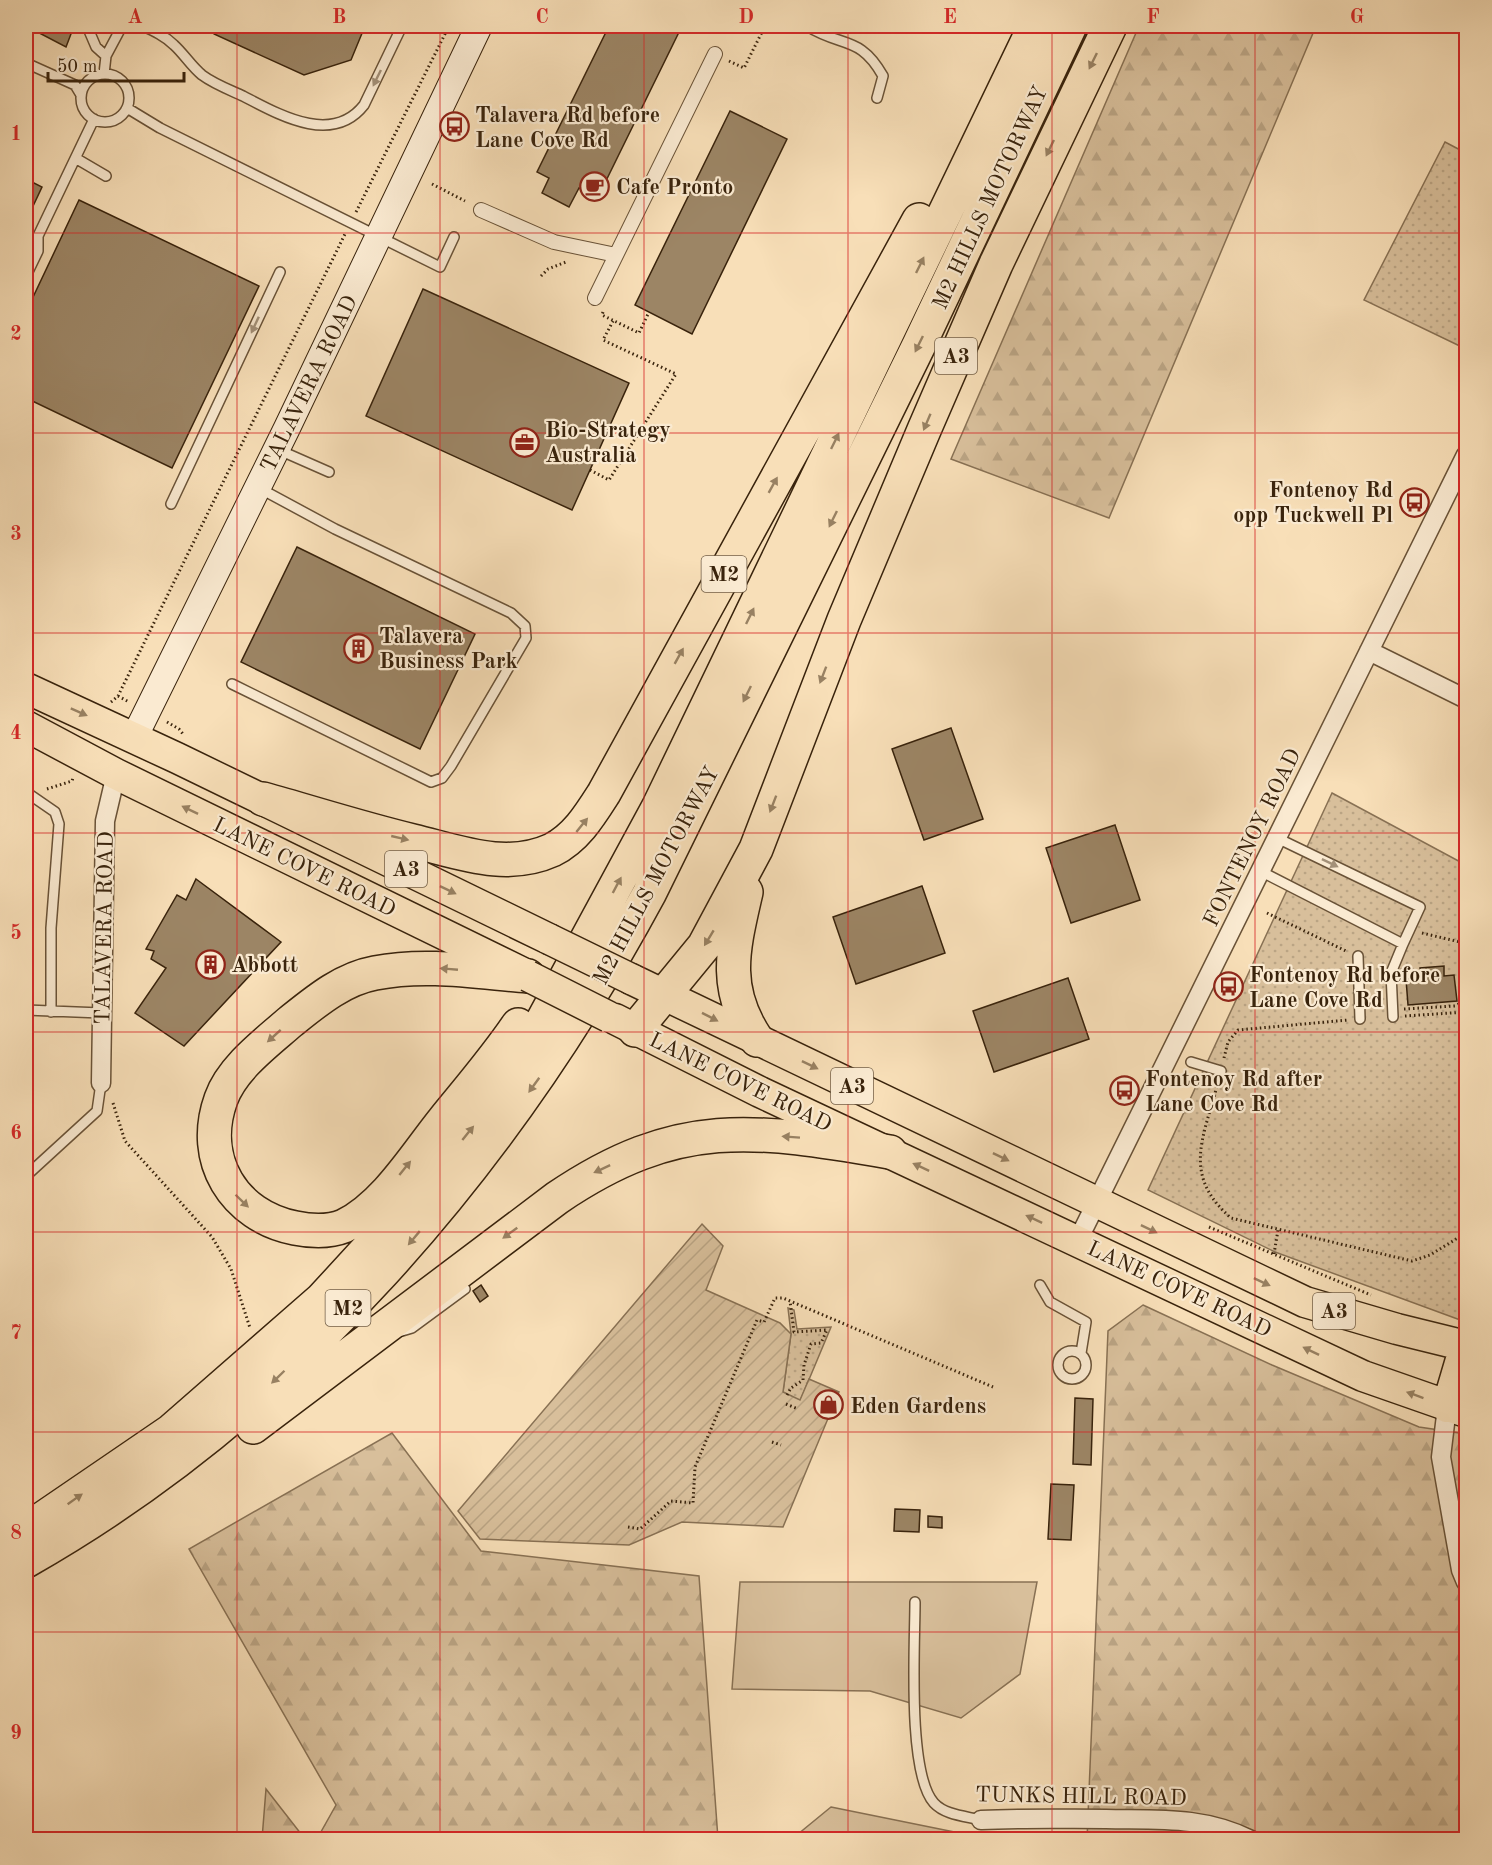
<svg xmlns="http://www.w3.org/2000/svg" width="1492" height="1865" font-family="'Old Standard TT',serif">
	<defs>
		<pattern id="forest-firs" width="22" height="20" patternUnits="userSpaceOnUse" patternTransform="scale(1.5)"><rect width="22" height="20" fill="#d8bf9b"/><path d="M5 1l3.5 6h-7zM16 11l3.5 6h-7z" fill="#baa484"/></pattern>
		<pattern id="park-dots" width="8" height="8" patternUnits="userSpaceOnUse" patternTransform="scale(1.5)"><rect width="8" height="8" fill="#d8bf9b"/><path d="M2 2h.1M6 6h.1" fill="none" stroke="#baa484" stroke-width="1.8" stroke-linecap="round"/></pattern>
		<pattern id="garden-furrows" width="10" height="10" patternUnits="userSpaceOnUse" patternTransform="scale(1.5)"><rect width="10" height="10" fill="#d8bf9b"/><path d="M-1 1l2-2M0 10L10 0M9 11l2-2" fill="none" stroke="#baa484"/></pattern>
	</defs>
	<rect width="100%" height="100%" fill="#f8dfb8"/>
	<filter id="stains"><feTurbulence type="fractalNoise" baseFrequency=".00333" numOctaves="4"/><feColorMatrix values="0 0 0 0 .2 0 0 0 0 .09 0 0 0 0 .02 0 0 0 .5 -.17"/></filter>
	<radialGradient id="worn" r=".72"><stop offset=".6" stop-color="#630" stop-opacity="0"/><stop offset="1" stop-color="#630" stop-opacity=".3"/></radialGradient>
	<!-- grass -->
	<path fill="#d8bf9b" stroke="#887154" stroke-width="1.5" d="M740,1582h297l-17,92 -59,44 -91,-27 -138,-2z
		M831,1807l158,32h-197z"/>
	<!-- forest -->
	<path fill="url(#forest-firs)" stroke="#887154" stroke-width="1.5" d="M1139,26h177l-207,492 -158,-59z
		M1143,1305l129,60 147,62 47,7v405l-379,1 21,-509z
		M392,1433l89,118 218,25 19,263h-401l19,-34 -147,-256z
		M266,1789l39,50h-43z"/>
	<!-- park -->
	<path fill="url(#park-dots)" stroke="#887154" stroke-width="1.5" d="M1445,142l21,11v196l-102,-49z
		M1332,793l134,72v448l-3,8 -188,-69 -127,-62z
		M788,1308l6,2 3,19 34,-2 -31,74 -17,-9 8,-58z"/>
	<!-- garden -->
	<path fill="url(#garden-furrows)" stroke="#887154" stroke-width="1.5" d="M702,1224l21,22 -17,44 74,33 11,11 -8,58 17,8 9,-21 30,13 -56,135 -101,-5 -53,23 -149,-6 -22,-28z"/>
	<!-- building -->
	<path fill="#9c8565" stroke="#39230c" stroke-width="1.5" d="M26,26h48l-8,21z
		M211,26h154l-14,34 -47,15 -90,-41z
		M609,26h73l-84,171 -19,-9 -10,19 -27,-14 7,-15 -12,-6z
		M730,111l57,28 -95,195 -57,-29z
		M26,179l16,8 -16,34z
		M79,200l180,86 -87,182 -146,-70v-86z
		M423,289l206,94 -57,127 -206,-94z
		M297,547l178,87 -55,115 -179,-87z
		M951,728l32,91 -59,21 -32,-91z
		M1115,825l25,75 -69,23 -25,-75z
		M196,879l85,63 -97,104 -49,-33 31,-45 -15,-9 3,-8 -8,-2 31,-54 9,5z
		M922,886l23,67 -89,31 -23,-67z
		M1444,966v10l10,-1 3,26 -49,4 -2,-26 15,-1 -1,-10z
		M1068,978l21,61 -95,33 -21,-61z
		M481,1285l7,11 -8,6 -7,-11z
		M1075,1398l18,1 -2,66 -18,-1z
		M1051,1484l23,1 -3,55 -23,-1z
		M895,1509l25,1 -1,22 -25,-1z
		M928,1516l14,1v11l-14,-1z"/>
	<g fill="none" stroke-linecap="round" stroke-linejoin="round">
		<defs>
			<path id="service" d="M87,26l9,21 10,9
				M143,26c11,5 22,10 31,19 10,9 17,21 28,30 12,9 28,15 41,21 35,18 89,50 121,9l38,-79
				M807,26c35,22 53,9 76,50l-6,22
				M26,63l49,22 6,10
				M104,74l2,-18 16,-30
				M81 98a24 24 0 1 1 48 0a24 24 0 1 1-48 0Z
				M127,108l33,20 280,139 14,-30
				M77,159l29,17
				M26,244l12,-8
				M26,276l12,-25v-15l56,-117
				M279,450l50,22
				M171,504l109,-232
				M232,684l199,98 11,-4 9,-12 75,-128 -1,-12 -14,-13 -176,-84 -76,-41
				M26,792l29,20 4,12 -8,104v84
				M1260,871l143,73 17,-37 -143,-69
				M1358,956l2,63
				M26,1010l75,3
				M1393,1017l-2,-44 12,-29
				M1191,1062l30,9
				M26,1176l71,-65 4,-28
				M1040,1285l10,17 36,20 -5,31
				M402,1331l10,-3 53,-39
				M1058 1365a14 14 0 1 1 28 0a14 14 0 1 1-28 0Z
				M915,1602c0,42 -8,171 19,201 11,12 31,13 47,17"/>
			<path id="pedestrian" d="M481,210l73,32 62,13
				M595,298l120,-244"/>
			<path id="minor" d="M1369,651l97,48
				M101,1083l4,-262 11,-47
				M1078,1240l388,-785
				M1447,1407l-6,50 20,113 5,12
				M981,1820c42,-2 83,-1 125,-1 52,1 97,-3 145,21"/>
			<path id="secondary" d="M134,738l153,-310 192,-402"/>
			<path id="trunk" d="M26,688l151,70 372,181
				M26,726l90,48 407,199
				M631,979l674,323 92,27 69,17
				M615,1019l145,73 603,284 103,36
				M1447,1407l18,-61"/>
			<path id="motorway" d="M263,799c50,14 100,30 150,42 46,11 93,30 139,9 24,-12 38,-35 52,-57l315,-573
				M746,892c-13,57 -24,96 11,148
				M518,1025c-23,34 -50,65 -75,96 -28,35 -58,85 -99,105 -15,6 -34,5 -49,2 -61,-12 -96,-68 -74,-129 11,-31 45,-56 69,-77 25,-20 52,-43 85,-49 51,-10 102,-1 153,3
				M635,1030l69,-84 52,-97 88,-229 80,-190 72,-166 114,-238
				M253,1427l304,-229c121,-82 197,-69 333,-46
				M26,1530l145,-99 151,-132 67,-73 82,-95 39,-57 32,-52 117,-216 376,-780
				M26,1561c269,-153 477,-397 623,-667l270,-549 151,-319"/>
		</defs>
		<!-- service casing -->
		<use href="#service" stroke="#695237" stroke-width="12"/>
		<!-- pedestrian casing -->
		<use href="#pedestrian" stroke="#695237" stroke-width="16"/>
		<!-- minor casing -->
		<use href="#minor" stroke="#695237" stroke-width="21"/>
		<!-- secondary casing -->
		<use href="#secondary" stroke="#39230c" stroke-width="28"/>
		<!-- trunk casing -->
		<use href="#trunk" stroke="#39230c" stroke-width="33"/>
		<!-- motorway casing -->
		<use href="#motorway" stroke="#39230c" stroke-width="36"/>
		<!-- path -->
		<path stroke="#39230c" stroke-width="3" stroke-dasharray="1.5 3" stroke-linecap="butt" d="M729,61l15,7 21,-42
			M432,184l33,17
			M356,212l93,-186
			M541,276l7,-7 18,-7
			M603,312l-1,3 37,18 10,-21
			M590,470l19,10 67,-106 -73,-34 10,-19
			M118,696l11,6
			M111,702l7,-6 227,-462
			M167,722l12,7 4,5
			M47,789l25,-8 1,-3
			M1267,913l79,38
			M1422,933l38,9 6,5
			M1404,1009l51,-3 11,-6
			M1405,1016l61,-4
			M1224,1058l4,-16 10,-12 110,-10
			M1218,1082c-14,56 -37,92 13,136l181,43 18,-6 36,-22
			M113,1103l12,38 87,96 19,32 19,59
			M1209,1227l162,68
			M1274,1254l4,-24
			M787,1395l4,-7 12,-8 1,-15 7,-21 10,-1 6,-13 -33,2 -4,-31
			M786,1404l12,5
			M772,1442l9,3
			M628,1527l12,2 31,-28 22,2 2,-36 62,-147 7,2 11,-24h8l210,89"/>
		<!-- service -->
		<use href="#service" stroke="#faead1" stroke-width="9"/>
		<!-- pedestrian -->
		<use href="#pedestrian" stroke="#faead1" stroke-width="14"/>
		<!-- minor -->
		<use href="#minor" stroke="#faead1" stroke-width="18"/>
		<!-- secondary -->
		<use href="#secondary" stroke="#faead1" stroke-width="26"/>
		<!-- trunk -->
		<use href="#trunk" stroke="#f8dfb8" stroke-width="30"/>
		<!-- motorway -->
		<use href="#motorway" stroke="#f8dfb8" stroke-width="33"/>
		<defs>
			<path id="trunk-bridge" d="M549,939l82,40
				M528,976l81,41"/>
		</defs>
		<!-- trunk-bridge casing -->
		<use href="#trunk-bridge" stroke="#39230c" stroke-width="33" stroke-linecap="butt"/>
		<!-- trunk-bridge -->
		<use href="#trunk-bridge" stroke="#f8dfb8" stroke-width="30"/>
	</g>
	<!-- one-way arrows -->
	<defs><path id="oneway-solid" d="M-6-.8H1V-3.2L6.5 0L1 3.2V.8H-6Z" transform="scale(1.5)"/></defs>
	<g fill="#988162">
		<use href="#oneway-solid" transform="translate(1093 61) rotate(116)"/>
		<use href="#oneway-solid" transform="translate(1050 148) rotate(116)"/>
		<use href="#oneway-solid" transform="translate(920 265) rotate(-64)"/>
		<use href="#oneway-solid" transform="translate(919 344) rotate(116)"/>
		<use href="#oneway-solid" transform="translate(927 422) rotate(113)"/>
		<use href="#oneway-solid" transform="translate(835 441) rotate(-64)"/>
		<use href="#oneway-solid" transform="translate(773 485) rotate(-61)"/>
		<use href="#oneway-solid" transform="translate(833 519) rotate(116)"/>
		<use href="#oneway-solid" transform="translate(750 616) rotate(-64)"/>
		<use href="#oneway-solid" transform="translate(679 656) rotate(-61)"/>
		<use href="#oneway-solid" transform="translate(823 675) rotate(111)"/>
		<use href="#oneway-solid" transform="translate(747 694) rotate(116)"/>
		<use href="#oneway-solid" transform="translate(79 712) rotate(24)"/>
		<use href="#oneway-solid" transform="translate(773 804) rotate(111)"/>
		<use href="#oneway-solid" transform="translate(190 810) rotate(-154)"/>
		<use href="#oneway-solid" transform="translate(582 825) rotate(-51)"/>
		<use href="#oneway-solid" transform="translate(400 838) rotate(13)"/>
		<use href="#oneway-solid" transform="translate(617 885) rotate(-62)"/>
		<use href="#oneway-solid" transform="translate(448 890) rotate(26)"/>
		<use href="#oneway-solid" transform="translate(709 938) rotate(121)"/>
		<use href="#oneway-solid" transform="translate(449 969) rotate(-175)"/>
		<use href="#oneway-solid" transform="translate(710 1017) rotate(27)"/>
		<use href="#oneway-solid" transform="translate(274 1036) rotate(138)"/>
		<use href="#oneway-solid" transform="translate(810 1065) rotate(26)"/>
		<use href="#oneway-solid" transform="translate(534 1085) rotate(126)"/>
		<use href="#oneway-solid" transform="translate(468 1133) rotate(-51)"/>
		<use href="#oneway-solid" transform="translate(791 1137) rotate(-176)"/>
		<use href="#oneway-solid" transform="translate(1001 1157) rotate(26)"/>
		<use href="#oneway-solid" transform="translate(921 1167) rotate(-155)"/>
		<use href="#oneway-solid" transform="translate(405 1168) rotate(-51)"/>
		<use href="#oneway-solid" transform="translate(602 1169) rotate(155)"/>
		<use href="#oneway-solid" transform="translate(242 1201) rotate(44)"/>
		<use href="#oneway-solid" transform="translate(1034 1219) rotate(-155)"/>
		<use href="#oneway-solid" transform="translate(1149 1229) rotate(26)"/>
		<use href="#oneway-solid" transform="translate(510 1233) rotate(144)"/>
		<use href="#oneway-solid" transform="translate(414 1238) rotate(130)"/>
		<use href="#oneway-solid" transform="translate(1262 1282) rotate(25)"/>
		<use href="#oneway-solid" transform="translate(1311 1351) rotate(-154)"/>
		<use href="#oneway-solid" transform="translate(278 1377) rotate(136)"/>
		<use href="#oneway-solid" transform="translate(1415 1395) rotate(-160)"/>
		<use href="#oneway-solid" transform="translate(75 1499) rotate(-35)"/>
	</g>
	<g fill="#a39078">
		<use href="#oneway-solid" transform="translate(377 78) rotate(116)"/>
		<use href="#oneway-solid" transform="translate(255 325) rotate(115)"/>
		<use href="#oneway-solid" transform="translate(1330 863) rotate(26)"/>
	</g>
	<!-- grid -->
	<path fill="none" stroke="#d62828" stroke-width="1.5" stroke-opacity="0.55" d="M237,26v1814M440,26v1814M644,26v1814M848,26v1814M1052,26v1814M1255,26v1814M26,233h1440M26,433h1440M26,633h1440M26,833h1440M26,1032h1440M26,1232h1440M26,1432h1440M26,1632h1440"/>
	<!-- icons -->
	<defs>
		<symbol id="bus-ring" viewBox="-11 -11 22 22"><circle r="9.5" fill="#faead1" stroke="#8f2418" stroke-width="1.5"/><path d="M-5-6H5V4H4V6H2V4H-2V6H-4V4H-5ZM-3.5-4V0h7V-4ZM-3.5 1.2v1.5H-2V1.2ZM2 1.2v1.5H3.5V1.2Z" fill="#8f2418"/></symbol>
		<symbol id="cafe-ring" viewBox="-11 -11 22 22"><circle r="9.5" fill="#faead1" stroke="#8f2418" stroke-width="1.5"/><path d="M-5.5-4.5H6V0H3Q3 3.5 0 3.5H-2.5Q-5.5 3.5-5.5 0ZM3-3.2v2h1.7v-2ZM-6 4.5H4V6H-6Z" fill="#8f2418"/></symbol>
		<symbol id="office-ring" viewBox="-11 -11 22 22"><circle r="9.5" fill="#faead1" stroke="#8f2418" stroke-width="1.5"/><path d="M-6-3h4V-5.5h4V-3h4V5H-6ZM-1-4.5V-3h2v-1.5ZM-6 0V1H6V0Z" fill="#8f2418"/></symbol>
		<symbol id="building-ring" viewBox="-11 -11 22 22"><circle r="9.5" fill="#faead1" stroke="#8f2418" stroke-width="1.5"/><path d="M-4-6H4V6H1V3H-1V6H-4ZM-2.5-4.3h1.7v1.8h-1.7ZM.8-4.3h1.7v1.8H.8ZM-2.5-1h1.7V.8h-1.7ZM.8-1h1.7V.8H.8Z" fill="#8f2418"/></symbol>
		<symbol id="shop-ring" viewBox="-11 -11 22 22"><circle r="9.5" fill="#faead1" stroke="#8f2418" stroke-width="1.5"/><path d="M-5-2.5h2.3a2.7 3.5 0 0 1 5.4 0H5L5.5 6h-11ZM-1.5-2.5h3a1.5 2.3 0 0 0-3 0Z" fill="#8f2418"/></symbol>
	</defs>
	<g fill-rule="evenodd">
		<use href="#bus-ring" x="438" y="110" width="33" height="33"/>
		<use href="#cafe-ring" x="578" y="170" width="33" height="33"/>
		<use href="#office-ring" x="508" y="426" width="33" height="33"/>
		<use href="#bus-ring" x="1398" y="486" width="33" height="33"/>
		<use href="#building-ring" x="342" y="632" width="33" height="33"/>
		<use href="#building-ring" x="194" y="948" width="33" height="33"/>
		<use href="#bus-ring" x="1212" y="970" width="33" height="33"/>
		<use href="#bus-ring" x="1108" y="1074" width="33" height="33"/>
		<use href="#shop-ring" x="812" y="1388" width="33" height="33"/>
	</g>
	<g text-anchor="middle" stroke-width="4.5" stroke-linejoin="round" paint-order="stroke">
		<!-- shield labels -->
		<g fill="#faead1" stroke="#735f47" stroke-width="1.5">
			<rect x="935" y="338" width="42" height="36" rx="4.5"/>
			<rect x="701.5" y="556" width="45" height="36" rx="4.5"/>
			<rect x="385" y="851" width="42" height="36" rx="4.5"/>
			<rect x="831" y="1068" width="42" height="36" rx="4.5"/>
			<rect x="325.5" y="1290" width="45" height="36" rx="4.5"/>
			<rect x="1313" y="1293" width="42" height="36" rx="4.5"/>
		</g>
		<g font-size="21" font-weight="bold" fill="#39230c">
			<text x="956" y="363">A3</text>
			<text x="724" y="581">M2</text>
			<text x="406" y="876">A3</text>
			<text x="852" y="1093">A3</text>
			<text x="348" y="1315">M2</text>
			<text x="1334" y="1318">A3</text>
		</g>
		<!-- poi labels -->
		<g font-size="22" font-weight="bold" fill="#39230c" stroke="#faead1" text-anchor="start">
			<text x="475" y="122">Talavera Rd before<tspan x="475" dy="25">Lane Cove Rd</tspan></text>
			<text x="616" y="194">Cafe Pronto</text>
			<text x="545" y="437">Bio-Strategy<tspan x="545" dy="25">Australia</tspan></text>
			<text x="1393" y="497" text-anchor="end">Fontenoy Rd<tspan x="1393" dy="25">opp Tuckwell Pl</tspan></text>
			<text x="379" y="643">Talavera<tspan x="379" dy="25">Business Park</tspan></text>
			<text x="231" y="972">Abbott</text>
			<text x="1249" y="982">Fontenoy Rd before<tspan x="1249" dy="25">Lane Cove Rd</tspan></text>
			<text x="1145" y="1086">Fontenoy Rd after<tspan x="1145" dy="25">Lane Cove Rd</tspan></text>
			<text x="850" y="1413">Eden Gardens</text>
		</g>
		<!-- street labels -->
		<g font-size="22" fill="#39230c" stroke="#faead1">
			<text transform="translate(989 197) rotate(-65)" y="8">M2 HILLS MOTORWAY</text>
			<text transform="translate(308 383) rotate(-64)" y="8">TALAVERA ROAD</text>
			<text transform="translate(1251 837) rotate(-64)" y="8">FONTENOY ROAD</text>
			<text transform="translate(305 866) rotate(26)" y="8">LANE COVE ROAD</text>
			<text transform="translate(655 875) rotate(-62)" y="8">M2 HILLS MOTORWAY</text>
			<text transform="translate(103 928) rotate(-89)" y="8">TALAVERA ROAD</text>
			<text transform="translate(741 1081) rotate(26)" y="8">LANE COVE ROAD</text>
			<text transform="translate(1180 1288) rotate(25)" y="8">LANE COVE ROAD</text>
			<text transform="translate(1081 1795) rotate(1)" y="8">TUNKS HILL ROAD</text>
		</g>
	</g>
	<!-- margin -->
	<rect width="1492" height="1865" fill="none" stroke="#f8dfb8" stroke-width="66"/>
	<!-- scale -->
	<path d="M48 72v9h136v-9" fill="none" stroke="#39230c" stroke-width="3"/>
	<text x="57" y="72" font-size="18" fill="#39230c" stroke="#faead1" stroke-width="4.5" paint-order="stroke">50 m</text>
	<rect x="33" y="33" width="1426" height="1799" fill="none" stroke="#d62828" stroke-width="2"/>
	<g font-size="20" text-anchor="middle" font-weight="bold" fill="#d62828">
		<text x="135" y="23">A</text>
		<text x="339" y="23">B</text>
		<text x="542" y="23">C</text>
		<text x="746" y="23">D</text>
		<text x="950" y="23">E</text>
		<text x="1153" y="23">F</text>
		<text x="1357" y="23">G</text>
		<text x="16" y="140">1</text>
		<text x="16" y="340">2</text>
		<text x="16" y="540">3</text>
		<text x="16" y="739">4</text>
		<text x="16" y="939">5</text>
		<text x="16" y="1139">6</text>
		<text x="16" y="1339">7</text>
		<text x="16" y="1539">8</text>
		<text x="16" y="1739">9</text>
	</g>
	<rect width="100%" height="100%" filter="url(#stains)"/>
	<rect width="100%" height="100%" fill="url(#worn)"/>
</svg>
